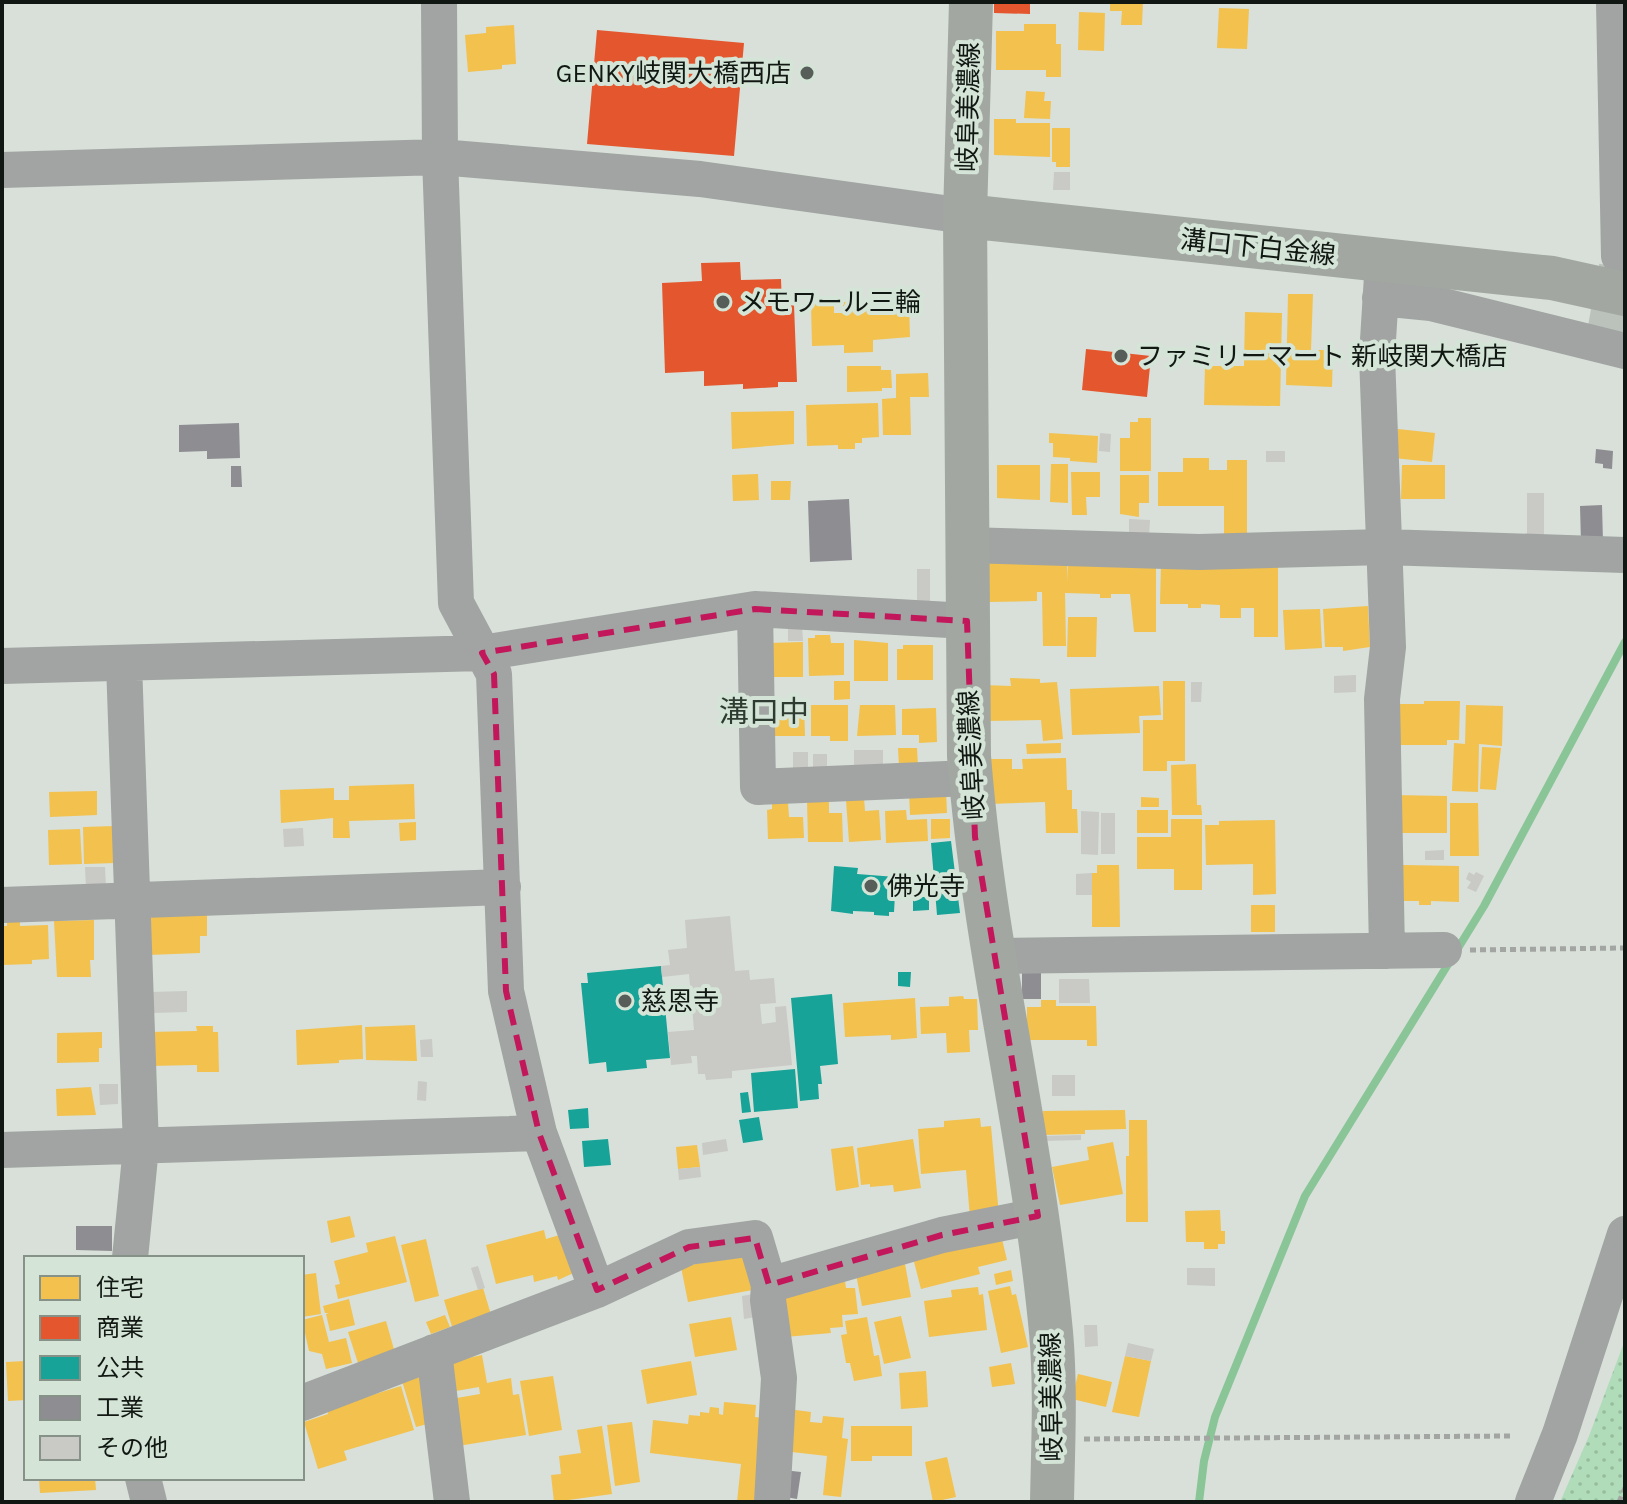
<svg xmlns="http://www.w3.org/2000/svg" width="1627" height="1504" font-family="Karla,'Noto Sans JP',sans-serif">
	<defs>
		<pattern id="park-dots" width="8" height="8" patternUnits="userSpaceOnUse" patternTransform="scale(2)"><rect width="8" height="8" fill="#b0dcb9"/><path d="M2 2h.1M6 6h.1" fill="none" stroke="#96bc9e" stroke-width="1.8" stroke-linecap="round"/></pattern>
	</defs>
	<rect width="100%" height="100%" fill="#d8e0d9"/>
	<!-- park -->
	<path fill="url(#park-dots)" d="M1625,1340v162h-65l29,-66z"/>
	<!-- homes -->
	<path fill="#f2c14e" d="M1110,2h33l-1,23h-21l1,-14h-12z
		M1219,8l30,1 -2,40 -30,-1z
		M1079,12l26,1 -1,38 -26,-1z
		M1024,24h32v20h5v33h-15v-7h-50v-39h28z
		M514,25l2,39 -14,1v4l-34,3 -3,-37 21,-2v-6z
		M1026,91l19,1 -1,9h7l-1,18 -26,-1z
		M994,119h22v4h34v34l-56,-2z
		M1052,128h18v39h-14v-5h-4z
		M1288,294h25l-2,56h22l-1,37 -46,-2z
		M895,301v5l14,-1 1,32 -37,3v12l-29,1v-8l-32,1 -1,-42 23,-1v10h9v-11z
		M1245,312l37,1 -2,93 -76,-1 1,-39h39z
		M847,366h34v4h10l1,18h-10v3l-35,1z
		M928,373l1,24h-19l1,38h-28l-1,-36 14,-1v-24z
		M878,403l1,34 -17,1v5h-7v6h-17v-4l-31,1 -1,-41z
		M794,411v33l-62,5 -1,-37z
		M1138,418h13v53h-31v-33h10v-16h8z
		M1398,429l37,4 -3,29 -38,-4z
		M1049,433l49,3 -1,27 -27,-2v-3l-17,-1v-14h-4z
		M1183,458h26v12h18v-10h20v82h-23v-36h-66v-34h25z
		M1051,464h17v39l-18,-1z
		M997,465h43v35l-43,-2z
		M1402,465h43v34h-44z
		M1071,472h29v25h-14l1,18h-15z
		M758,474l1,26 -26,1 -1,-26z
		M1120,475h29v28h-10v14l-19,-3z
		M771,481h20l-1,19h-19z
		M1067,554v28l1,-22h88v72h-22l-4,-38h-19v4h-11v-4l-35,-1 1,53h-23l-1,-54h-5v9l-50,1 -1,-39z
		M1278,560v77h-24v-29h-13v10h-21v-13l-19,-1v4h-13v-4h-28l1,-40z
		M1368,606l2,41 -27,4v-4h-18l-2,-38z
		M1320,609l2,39 -37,2 -2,-40z
		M1068,617h29l-1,40h-29z
		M815,635h15l1,8h13v32l-35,1 -1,-38h7z
		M854,640l34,3v38h-34z
		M803,642v35h-35v-34z
		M903,645h30v35h-36v-31h6z
		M1010,678l30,1v4l17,-1 6,57 -20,2 -2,-21 -58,1v-36l28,1z
		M834,681h16v18l-16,1z
		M1163,681h22v80h-18v10h-24v-51h20z
		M1159,686l2,29 -22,1 1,17 -68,2 -2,-46z
		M1424,701h36l-1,39h-12v5h-50v-41h27z
		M768,704h36l1,32h-36z
		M811,705h37v36h-18v-5h-19z
		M860,705h35l1,30 -39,1z
		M1466,705l37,1 -1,40 -23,-2 -1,48 -26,-1 2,-48 11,1z
		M936,708l1,34 -18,1v-8h-17v-26z
		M1061,743v10l-34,1 -1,-10z
		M1482,747l19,1 -5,42 -16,-1z
		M898,748h19l1,18h-19z
		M1066,758l1,32h5v19h5l1,24h-32l-1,-31 -57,2 -1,-45h25v10h11l-1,-10z
		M1196,764l1,41h4l1,10h-30l-1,-50z
		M414,784l1,35 -66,2 1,17h-17v-20l-52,5 -1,-33 54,-2v12h15v-14z
		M946,790l1,23 -37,2 -1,-23z
		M97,791v24l-47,2 -1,-25z
		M1393,795l54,1v37h-54z
		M1141,797l18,1v9h-18z
		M864,798l1,13 14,-1 2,30 -32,2 -3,-42z
		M807,800h22v13h13l1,29h-35z
		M788,802l1,15h14l1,21 -36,1 -1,-29 5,-1v-6z
		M1450,803h28l1,53h-29z
		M906,810l1,10 20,-1 1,22 -42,2 -1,-32z
		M1137,810h31v23h-31z
		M931,819h19v19l-19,1z
		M1171,819h31v71h-28v-21h-37v-32h34z
		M1275,820l1,74 -23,1v-31l-47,1 -1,-40h14v-4z
		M416,822v18l-16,1 -1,-18z
		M115,826l1,37 -32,1 -1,-37z
		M80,829l2,35 -33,1 -1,-35z
		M1097,865h22l1,62h-28v-54h5z
		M1403,865l56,1v36l-28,-1v4h-12v-4h-17z
		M1251,905h24v27h-24z
		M146,914h61v22h-7v17l-52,2z
		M94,920v40h-4l1,17h-34l-3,-56z
		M20,921v5l28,-1 1,34 -17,1v4l-30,1v-39h5v-4z
		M963,996l1,3h13l1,31h-9l1,22 -23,1 -1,-20 -25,1 -1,-27 29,-1v-9z
		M915,998l2,40 -26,2v-5l-46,2 -2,-34z
		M1041,1000h15v6h40l1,40h-10v-6h-60v-33h14z
		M362,1025l1,34 -24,1v3l-42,2 -1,-35z
		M415,1025l2,36 -51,-1 -1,-33z
		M196,1026h17v6h5l1,40h-22v-7l-48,1 -1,-34 49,-1z
		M102,1032v16h-3v14l-42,1v-30z
		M91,1087l5,28 -39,1 -1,-27z
		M1125,1110l1,19 -41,1v4l-42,1v-24z
		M980,1118l1,9 10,-1 8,90 -29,2 -4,-48 -45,4 -3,-45 26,-2v-6z
		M1129,1120h18l1,102h-22v-66h3z
		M913,1139l8,49 -27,4 -1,-7 -23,2v-3l-9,1 -4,-37z
		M1113,1142l10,52 -63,11 -8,-38 37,-7 -2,-13z
		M697,1145l3,22 -22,2 -2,-22z
		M853,1146l6,41 -23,4 -5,-42z
		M1220,1210l1,21h4v13h-7v5h-14v-7h-18l-1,-31z
		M350,1216l5,21 -24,6 -4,-22z
		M544,1230l2,9 17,-5 15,37 -20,9 -1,-4 -23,6 -1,-7 -37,9 -10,-39z
		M1001,1235l6,25 -29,7 2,7 -59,15 -9,-35z
		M395,1236l12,46 -69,17 -3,-14 5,-1 -6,-23 34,-9 -2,-9z
		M426,1239l13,57 -24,6 -14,-57z
		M746,1254l12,35 -70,13 -7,-35z
		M905,1264l6,33 -49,9 -6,-32z
		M1011,1270l2,11 -17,4 -2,-11z
		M316,1273l5,41 -19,3v-42z
		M845,1281l1,7h9l3,26 -16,1 1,12 -13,1 1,5 -46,4 -4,-41 26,-3 -1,-8z
		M1010,1286l2,9 4,-1 12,53 -27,6 -13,-62z
		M978,1287l1,8 4,-1 4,36 -58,7 -5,-36 28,-4 -1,-7z
		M483,1288l9,30 -39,12 -9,-30z
		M349,1299l6,26 -25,6 -4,-17 3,-1h-4l-2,-7z
		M322,1315l7,27 17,-4 6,25 -26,6 -4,-15 -13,-3 -7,-31z
		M445,1315l5,12 -19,7 -5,-12z
		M901,1316l10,42 -27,6 -10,-42z
		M731,1317l6,33 -42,7 -6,-33z
		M867,1317l7,39 5,-1 3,21 -28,5 -4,-18h-4l-5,-28 6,-1 -2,-13z
		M386,1321l9,32 -37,10 -10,-31z
		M482,1355l5,28 24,-5 2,17 6,-1 7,41 -68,11 -7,-47 29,-5 -1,-7 -29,5 -5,-29z
		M1125,1356l26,5 -12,56 -27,-5z
		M25,1361l1,39 -18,1 -2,-39z
		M691,1361l6,34 -50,9 -6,-34z
		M1011,1363l4,21 -23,3 -3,-20z
		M926,1371l2,36 -27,2 -2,-36z
		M426,1373l9,49 -19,5 -14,-46z
		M1078,1374l34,8 -6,25 -34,-8z
		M553,1376l9,54 -33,6 -9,-55z
		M401,1386l13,44 -70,21 3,9 -29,9 -14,-47 24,-8 -1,-5z
		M724,1402l32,3 -1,12 14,2 -9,83h-23l4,-38 -91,-11 3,-33 35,4 1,-9 11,1v-4l9,1 1,-6 9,1v6l4,1z
		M788,1409l23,3 -1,10 12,1 1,-7 21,2 -2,20 6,1 -7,58 -18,-2 4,-39 -44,-5z
		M632,1422l8,60 -25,4 -8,-61z
		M602,1426l10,68 -58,8 -3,-27 10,-1 -2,-18 22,-3 -4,-23z
		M851,1426h61v30h-40v5h-21z
		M947,1457l9,40 -23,5 -8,-40z
		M39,1478h56l1,12 -56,3z"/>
	<!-- shops -->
	<path fill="#e4572e" d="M994,2h36v12l-36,-1z
		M597,30l147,13 -10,113 -147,-12z
		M740,262l1,18 40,-1 1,27 12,-1 3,77h-19v5l-35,2v-5l-39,2v-15l-39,2 -3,-90 40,-2 -1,-18z
		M1086,349l65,7 -4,41 -65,-7z"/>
	<!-- public -->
	<path fill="#17a398" d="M951,841l9,72 -23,2 -6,-72z
		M834,866l24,2 -1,6 39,3 -2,35h-5v4l-15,-1v-3l-21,-1v3l-22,-3z
		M913,897h16v13l-16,1z
		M661,966l9,92 -24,2 1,8 -40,4 -1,-10 -17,2 -8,-81h7l-1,-10z
		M898,972h13l-1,15 -12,-1z
		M832,994l6,70 -18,2 2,18h-4l1,15 -19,2 -9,-103z
		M795,1069l3,39 -44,4 -3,-39z
		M748,1092l3,20 -9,1 -2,-20z
		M588,1108l1,20 -19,1 -2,-19z
		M759,1117l4,23 -20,3 -4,-23z
		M608,1139l3,26 -27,2 -2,-26z"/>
	<!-- industry -->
	<path fill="#8d8d92" d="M239,423l1,35 -33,1v-8l-28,1v-27z
		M1596,449l17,2 -1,18 -9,-1v-4l-8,-1z
		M231,466h10l1,21h-11z
		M849,499l3,61 -42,2 -2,-61z
		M1602,505l1,37h-22l-1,-36z
		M1022,972h19v27h-19z
		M76,1226h36v25l-36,-1z
		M783,1470l18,2 -4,27 -18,-3z"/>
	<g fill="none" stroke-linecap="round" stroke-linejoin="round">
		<!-- stream -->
		<path stroke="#8ac597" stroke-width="8" d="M1199,1502l5,-41 11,-44 90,-221 179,-290 141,-264"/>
	</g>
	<!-- building -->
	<path fill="#c9c9c5" d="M1054,172h16v18h-17z
		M1100,433l11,1 -1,18 -11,-1z
		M1266,451h19v11h-19z
		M1527,493h17v49h-17z
		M1129,519l21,1 -1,17h-20z
		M917,569h13v33h-13z
		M788,625h14l1,16h-15z
		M1356,675v17l-22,1v-17z
		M1191,682h11l-1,20h-10z
		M854,750h29v17l-29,1z
		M793,752h15v17h-15z
		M813,754h14v15h-14z
		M1081,811l18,1 -1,43 -17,-1z
		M1101,813h14v41h-14z
		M303,828l1,18 -20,1 -1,-18z
		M1444,850v10h-19v-9z
		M85,867h20l1,21h-20z
		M1469,872l5,3 2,-3 8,4 -8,16 -9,-4 4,-6 -5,-3z
		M1092,873v22h-16v-21z
		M730,916l5,55 14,-1 1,10 24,-2 2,25 -16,1 2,20 14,-2 -1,-15 11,-1 6,59 -60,6v7l-26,2 -1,-6h-7l-1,-18h-6l1,7 -21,2 -3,-33 26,-2 -5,-56 -27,3 -1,-11 9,-1 -2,-15 19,-2 -2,-28z
		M1059,979h30l1,24h-31z
		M187,991v21l-36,1v-21z
		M432,1039l1,18h-12l-1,-17z
		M1052,1075h23v21h-23z
		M418,1081l9,1 -1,19 -9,-1z
		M99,1084h19v20l-18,1z
		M1081,1135v5l-38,1v-5z
		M726,1139l2,12 -25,4 -1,-12z
		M700,1167l1,10 -22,3 -1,-11z
		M478,1266l7,22 -7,2 -7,-22z
		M1187,1268h28v18l-28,-1z
		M759,1293l3,23 -18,3 -2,-23z
		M1084,1325h13l1,21 -13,1z
		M1128,1343l26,6 -3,12 -26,-5z"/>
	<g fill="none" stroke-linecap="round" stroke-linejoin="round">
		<!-- minor-tunnel -->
		<path stroke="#bac2bb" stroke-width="36" stroke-dasharray="36 18" stroke-linecap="butt" d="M1603,344l14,-77"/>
		<!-- path -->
		<path stroke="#a2a5a2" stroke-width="5" stroke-dasharray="6 4" stroke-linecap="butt" d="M1470,950l155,-2
			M1084,1439l427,-3
			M1619,1502l6,-14"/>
		<!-- minor -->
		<path stroke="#a1a4a2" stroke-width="36" d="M439,2l1,155 16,446 38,71 12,317 33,142 58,157
			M1614,2l5,254 6,1
			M2,170l438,-13 260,22 265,37
			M1383,260l-6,96 11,291 -6,52 5,252
			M1380,298l51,5 194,48
			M966,545l233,7 186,-5 240,8
			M755,609l3,178 212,-9
			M124,663l17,484 -11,111
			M2,666l480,-13 273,-44 212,12
			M2,905l501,-18
			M992,956l452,-6
			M2,1150l537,-17
			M769,1285l-1,15 11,78 -7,124
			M434,1352l18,150
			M302,1403l295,-113 92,-43 66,-9 14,47 173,-50 96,-19
			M143,1478l6,24
			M1533,1502l27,-68 65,-200"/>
		<!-- major -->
		<path stroke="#a2a7a2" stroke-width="44" d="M971,2l-6,214 4,540c15,194 64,383 82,576 5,56 2,114 1,170
			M965,216l587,62 73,16"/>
	</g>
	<!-- marked area -->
	<path fill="none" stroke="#c2185b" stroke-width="6" stroke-dasharray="16 10" stroke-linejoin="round" d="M755,609l212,12 8,216 63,379 -96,19 -173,50 -14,-47 -66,9 -92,43 -58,-157 -33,-142 -12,-317 -12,-21z"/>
	<!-- markers -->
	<g fill="#575d58" stroke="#d4e4d6" stroke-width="3">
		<circle cx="807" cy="73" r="8"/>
		<circle cx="723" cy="302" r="8"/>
		<circle cx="1121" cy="356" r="8"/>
		<circle cx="871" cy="886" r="8"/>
		<circle cx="625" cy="1001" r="8"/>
	</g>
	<g text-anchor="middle" stroke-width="8" stroke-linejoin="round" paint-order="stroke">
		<!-- poi labels -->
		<g font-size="26" fill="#111712" stroke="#d4e4d6" text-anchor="start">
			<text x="791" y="82" text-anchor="end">GENKY岐関大橋西店</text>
			<text x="739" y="311">メモワール三輪</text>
			<text x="1137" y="365">ファミリーマート 新岐関大橋店</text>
			<text x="887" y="895">佛光寺</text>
			<text x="641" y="1010">慈恩寺</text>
		</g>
		<!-- street labels -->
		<g font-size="26" fill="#111712" stroke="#d4e4d6">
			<text transform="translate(968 107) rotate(-89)" y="9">岐阜美濃線</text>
			<text transform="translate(1258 247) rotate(6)" y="9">溝口下白金線</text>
			<text transform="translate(971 755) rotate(-93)" y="9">岐阜美濃線</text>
			<text transform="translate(1051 1397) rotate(-91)" y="9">岐阜美濃線</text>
		</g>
		<!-- quarter labels -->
		<g font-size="30" fill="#2e3b30" stroke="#d4e4d6">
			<text x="764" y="722">溝口中</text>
		</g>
	</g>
	<!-- border -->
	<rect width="1627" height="1504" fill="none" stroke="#111712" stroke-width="8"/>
	<!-- legend -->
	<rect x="24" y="1256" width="280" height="224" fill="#d4e4d6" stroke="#869288" stroke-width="2"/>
	<rect x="40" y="1276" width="40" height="24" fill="#f2c14e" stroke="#869288" stroke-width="2"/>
	<text x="96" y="1296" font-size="24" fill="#111712">住宅</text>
	<rect x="40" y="1316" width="40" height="24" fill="#e4572e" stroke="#869288" stroke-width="2"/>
	<text x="96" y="1336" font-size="24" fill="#111712">商業</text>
	<rect x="40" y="1356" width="40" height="24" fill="#17a398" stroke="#869288" stroke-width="2"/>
	<text x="96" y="1376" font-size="24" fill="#111712">公共</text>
	<rect x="40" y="1396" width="40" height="24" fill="#8d8d92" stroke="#869288" stroke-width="2"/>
	<text x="96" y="1416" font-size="24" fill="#111712">工業</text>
	<rect x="40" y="1436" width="40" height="24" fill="#c9c9c5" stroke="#869288" stroke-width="2"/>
	<text x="96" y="1456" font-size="24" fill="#111712">その他</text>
</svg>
